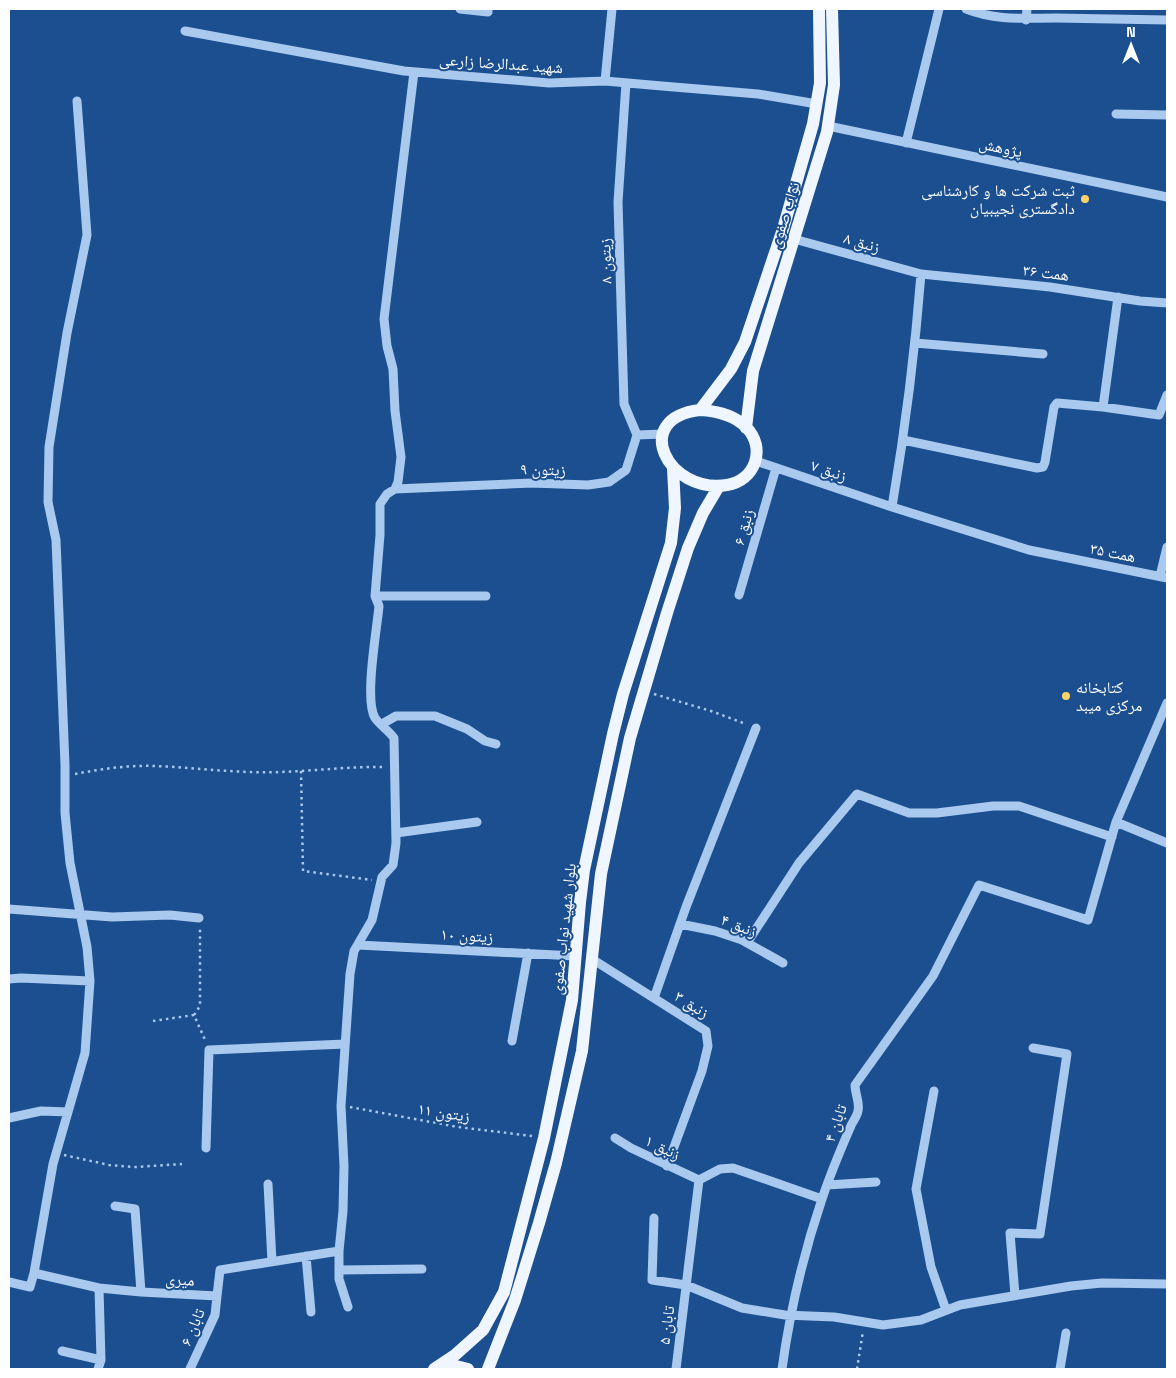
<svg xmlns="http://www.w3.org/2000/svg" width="1176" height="1378" font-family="'Space Grotesk','Noto Naskh Arabic',sans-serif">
	<rect width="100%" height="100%" fill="#1b4f8f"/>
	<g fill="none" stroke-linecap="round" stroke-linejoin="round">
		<!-- path -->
		<path stroke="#a9c9ee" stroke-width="2.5" stroke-dasharray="2.5 4" stroke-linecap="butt" d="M654,694l57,17 35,13
			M301,771l2,100 69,9
			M75,774c26,-5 53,-9 79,-8 32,1 63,5 95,6 46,2 91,-6 137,-5
			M194,1015l6,-9v-78
			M153,1021l41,-6 12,27
			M350,1107l108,20 74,9
			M64,1155l45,10 26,2 47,-3
			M857,1369l6,-38"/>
		<!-- minor -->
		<path stroke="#a9c9ee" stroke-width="9" d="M460,9l28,3v-3
			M966,9c31,12 58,9 90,9 37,1 74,1 111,2
			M1026,20l1,-11
			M185,31l219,40 145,12 56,-2 57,5 96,8 59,10
			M605,81l7,-72
			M626,83l-8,119 6,202 13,31
			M1116,114l51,1
			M828,126l339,71
			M906,143l33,-134
			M794,239l127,35 129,13 90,14 27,2
			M915,343l128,11
			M1103,407l15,-110
			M903,440l134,28 6,-1 2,-5 9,-55 3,-4 46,4 56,8 8,-20
			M756,461l136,46 137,43 138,28
			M395,489l137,-6 56,2 21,-3 17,-12 11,-35 26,-1
			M892,507c13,-77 23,-155 29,-233
			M1160,576l7,-29
			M739,595l37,-127
			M375,596h111
			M382,724l14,-8h39l32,13 18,12 11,3
			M1116,822l51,21
			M396,833l81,-11
			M9,909l103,8 58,-2 29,3
			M680,924l35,7 27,9 41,23
			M747,943l52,-80 58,-69 52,19h28l56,-7h26l93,31
			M358,945l217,11
			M592,959l114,72 2,15 -6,25 -35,95
			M9,979l12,-1 69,3
			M654,998l32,-91 70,-179
			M512,1041l16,-88
			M934,1091l-18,98 15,78 15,43
			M9,1118l32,-7 27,1
			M615,1138l16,10 68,32
			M206,1148l3,-98 136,-6
			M699,1180l21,-11 13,-1 89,31
			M268,1184l4,78
			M827,1185l49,-3
			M115,1206l20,3 6,83
			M654,1218l-2,62 34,5 56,23 43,7 49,2 49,8 38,-5 39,-15 111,-19 31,-3 65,1
			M306,1256l5,56
			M339,1270l83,-1
			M34,1273l19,-109 32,-111 5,-72 -3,-34 -17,-84 -5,-50v-48l-9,-225 -8,-38 1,-55 18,-114 20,-98 -10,-134
			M9,1282l21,5 4,-14 65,15 42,4 76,4 3,-26 119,-19
			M1015,1295l-5,-62 30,1 27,-180 -34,-6
			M348,1307l-9,-28v-28l4,-40 1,-45 -3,-60 9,-132 4,-23 18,-31 10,-43 11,-12 3,-22 -2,-105c-5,-7 -14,-13 -19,-20 -11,-18 2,-89 4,-112l-4,-10 5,-61v-31l7,-10 8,-5 3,-7 3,-25 -6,-46 -2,-42 -6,-23 -3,-27 30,-247
			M62,1351l39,9
			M98,1369l3,-9 -2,-72
			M190,1369l25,-54 2,-19
			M676,1369l23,-189
			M782,1369c8,-58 21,-114 40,-170 8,-24 18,-48 28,-71 2,-6 7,-11 8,-17 2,-9 -3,-17 -3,-26l78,-109 46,-91 109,35 28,-98 51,-119
			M1060,1369l6,-36"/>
		<!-- major -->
		<path stroke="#f0f6ff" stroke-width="12" d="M700,410l31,-41 14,-27 38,-113 30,-105 7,-41 -1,-74
			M700,410c17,1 34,5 46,17 21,21 9,54 -19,58 -60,9 -97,-67 -27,-75z
			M746,428l7,-57 74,-239 7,-47 -2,-76
			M439,1367l13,-2 16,4
			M434,1369l21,-14 28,-25 21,-38 40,-154 28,-138 8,-98 4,-32 29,-136 10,-40 48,-151 4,-35 -2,-40
			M488,1369l27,-69 24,-77 17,-60 26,-112 19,-177 29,-136 37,-125 21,-65 15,-35 16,-27"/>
	</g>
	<!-- markers -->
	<g fill="#ffd166" stroke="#1b4f8f" stroke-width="2">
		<circle cx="1085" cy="199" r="5"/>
		<circle cx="1066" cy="696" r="5"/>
	</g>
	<g text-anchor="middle" stroke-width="4" stroke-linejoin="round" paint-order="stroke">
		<!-- street labels -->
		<g font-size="16" fill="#fff" stroke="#1b4f8f">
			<text transform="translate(501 63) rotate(4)" y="6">شهید عبدالرضا زارعی</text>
			<text transform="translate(1001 147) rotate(12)" y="6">پژوهش</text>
			<text transform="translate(784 215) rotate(-73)" y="6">نواب صفوی</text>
			<text transform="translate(862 242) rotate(16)" y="6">زنبق ۸</text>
			<text transform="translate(605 261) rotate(-92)" y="6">زیتون ۸</text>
			<text transform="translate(1046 272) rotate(7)" y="6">همت ۳۶</text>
			<text transform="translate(543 469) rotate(1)" y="6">زیتون ۹</text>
			<text transform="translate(829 470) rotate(19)" y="6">زنبق ۷</text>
			<text transform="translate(743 527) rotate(-74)" y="6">زنبق ۶</text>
			<text transform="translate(1113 552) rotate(11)" y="6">همت ۳۵</text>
			<text transform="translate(739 925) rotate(21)" y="6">زنبق ۴</text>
			<text transform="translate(563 929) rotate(-84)" y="6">بلوار شهید نواب صفوی</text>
			<text transform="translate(467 935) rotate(3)" y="6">زیتون ۱۰</text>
			<text transform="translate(692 1004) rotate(32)" y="6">زنبق ۳</text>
			<text transform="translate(444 1112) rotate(9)" y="6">زیتون ۱۱</text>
			<text transform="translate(835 1123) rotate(-70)" y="6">تابان ۴</text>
			<text transform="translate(663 1147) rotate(26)" y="6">زنبق ۱</text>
			<text transform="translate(180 1279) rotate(3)" y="6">میری</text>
			<text transform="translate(666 1325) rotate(-83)" y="6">تابان ۵</text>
			<text transform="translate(192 1327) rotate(-67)" y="6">تابان ۶</text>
		</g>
		<!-- poi labels -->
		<g font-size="16" fill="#fff" stroke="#1b4f8f" text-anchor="end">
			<text x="1075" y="196">ثبت شرکت ها و کارشناسی<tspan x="1075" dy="18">دادگستری نجیبیان</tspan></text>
			<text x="1076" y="693" text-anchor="start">کتابخانه<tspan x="1076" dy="18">مرکزی میبد</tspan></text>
		</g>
	</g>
	<!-- border -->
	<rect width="1176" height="1378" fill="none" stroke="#ffffff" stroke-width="20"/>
	<!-- north arrow -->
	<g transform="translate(1131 45)" stroke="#1b4f8f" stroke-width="4" paint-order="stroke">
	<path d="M0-4L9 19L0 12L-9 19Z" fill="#ffffff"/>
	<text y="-8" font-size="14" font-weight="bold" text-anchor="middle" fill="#ffffff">N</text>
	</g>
</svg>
